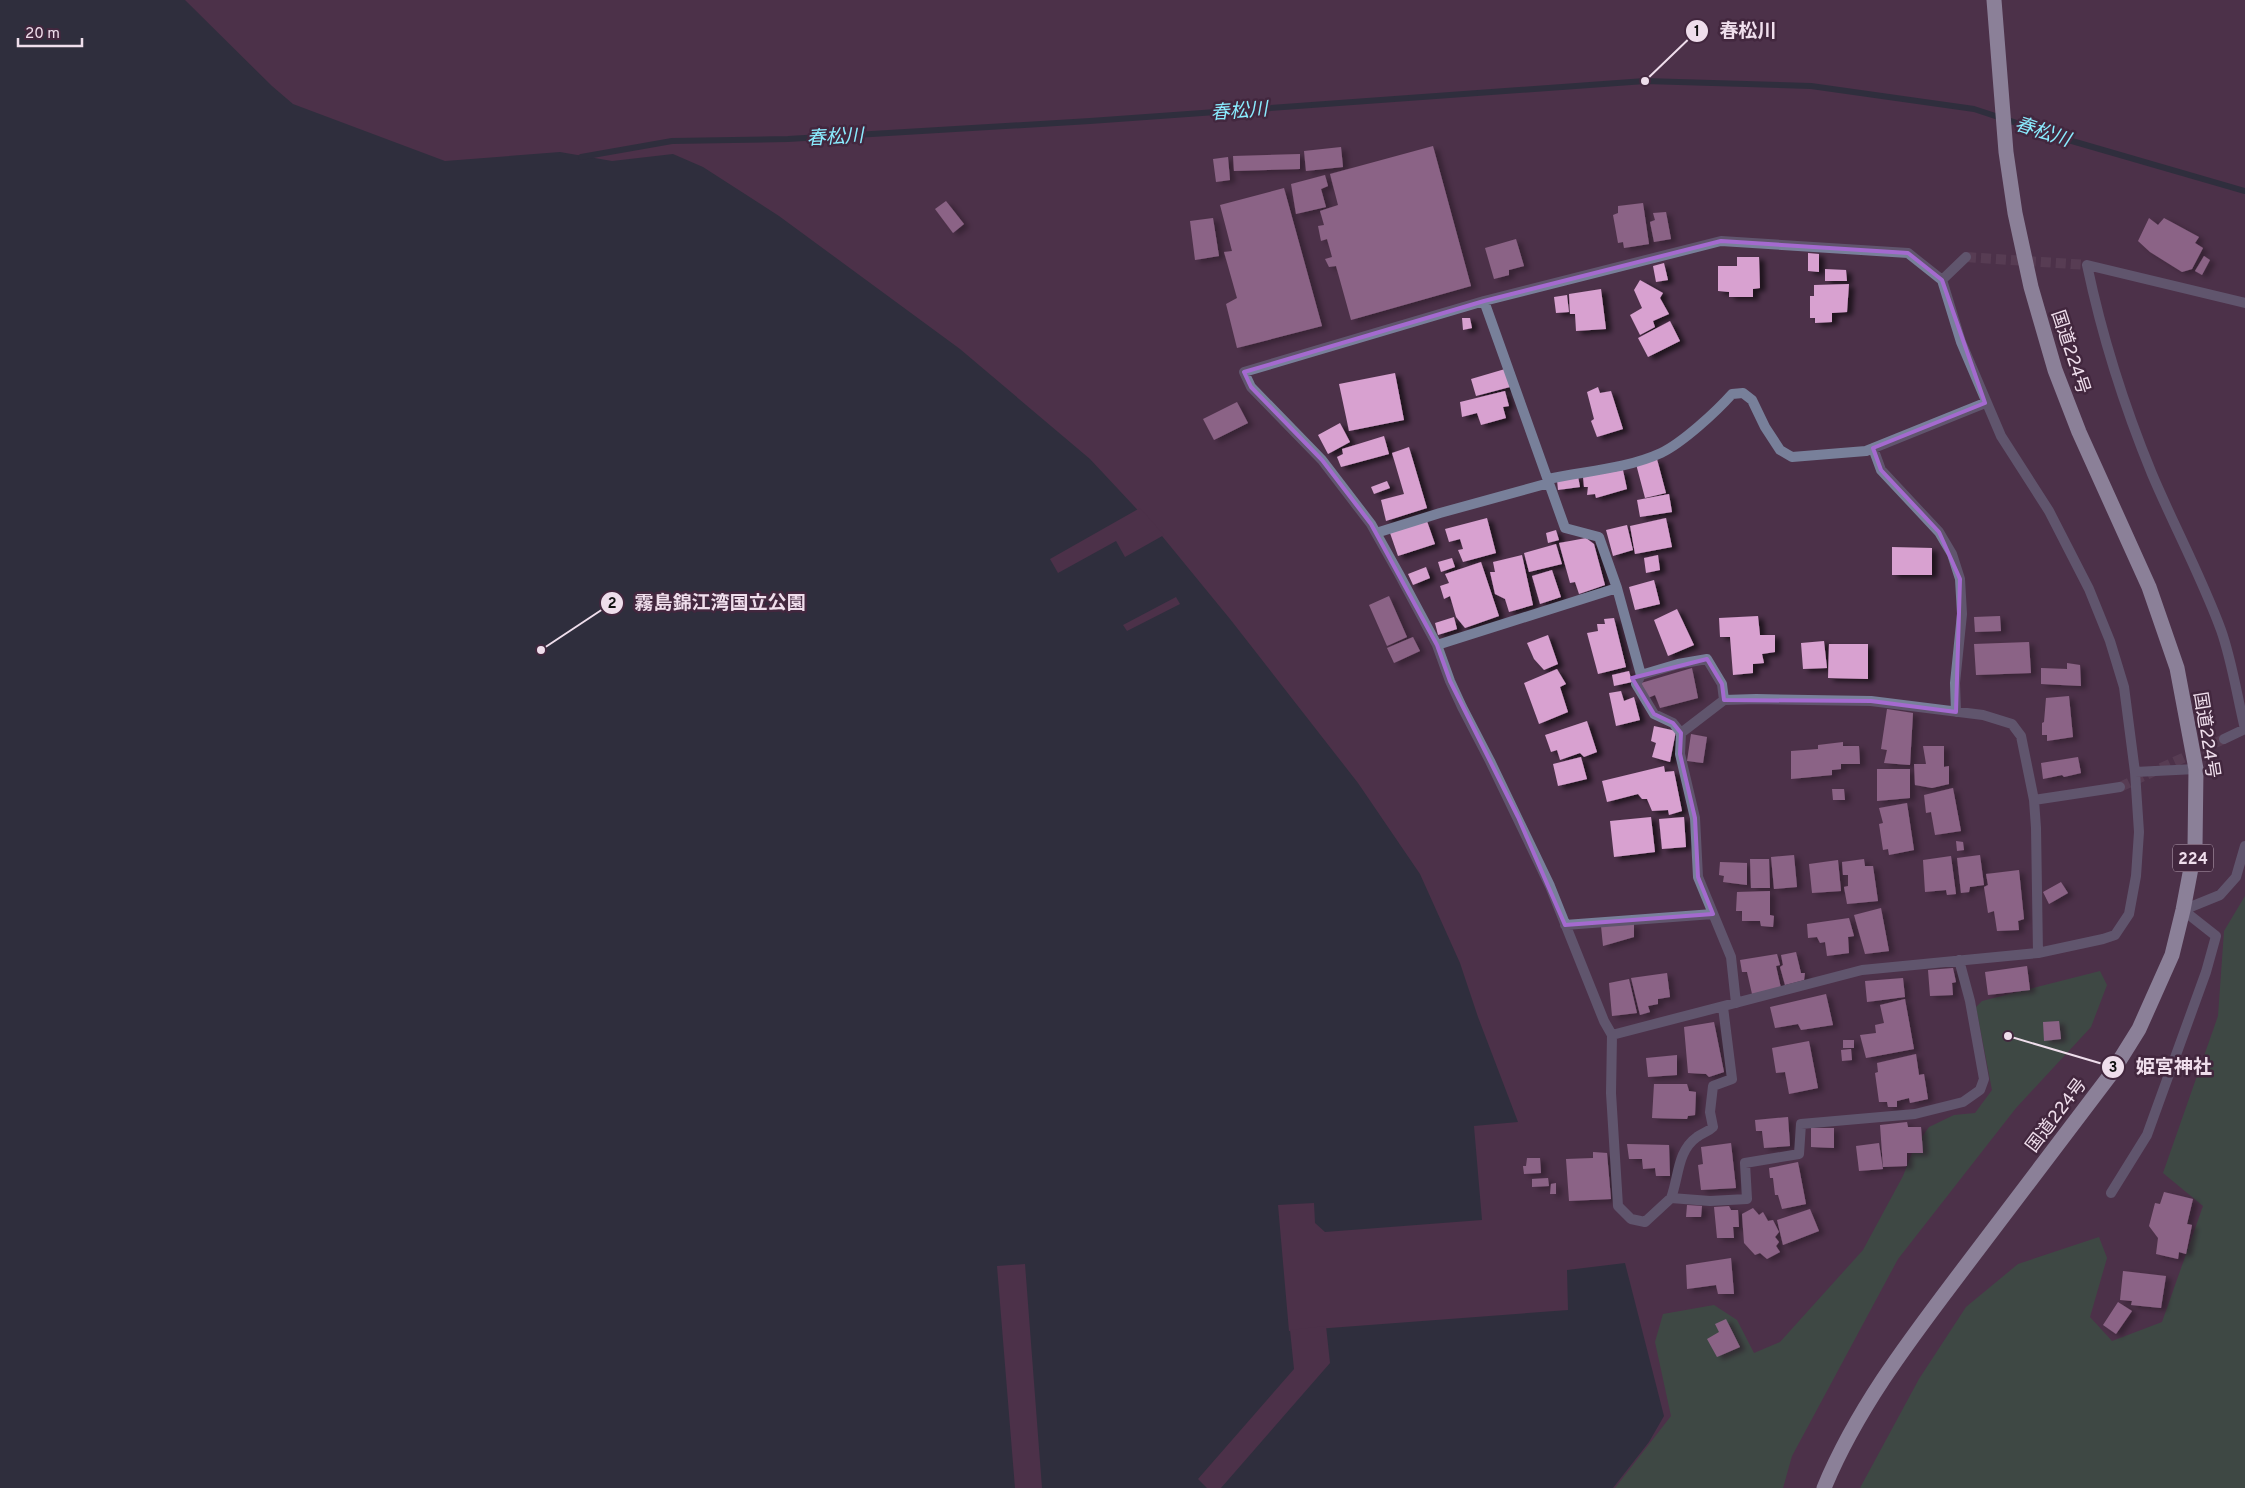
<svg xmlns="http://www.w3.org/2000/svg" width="2245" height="1488" font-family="Overpass,'Noto Sans JP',sans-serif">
	<defs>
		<filter id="shadow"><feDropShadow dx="5.5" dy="3" stdDeviation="2.5" flood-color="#0009"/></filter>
	</defs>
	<rect width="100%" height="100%" fill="#4c3149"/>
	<!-- green -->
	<path fill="#2d653f" d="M2245,896v592h-385l59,-109 47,-72 52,-43 81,-27 8,21 -17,59 22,24 50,-19 41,-116 -40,-33 55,-157 6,-85z
		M2100,971l7,14 -16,42 -75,81 -118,151 -106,197 -9,32h-168l56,-72 -16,-74 8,-28 51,-9 23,15 17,33 26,-11 83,-92 40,-74 11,-28 15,-21 25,-12 21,-2 17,-23 -16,-83 6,-6z"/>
	<!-- water -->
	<path fill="#0c2a2f" d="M0,0h185l87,86 21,18 152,57 115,-9 52,9 61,-7 30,13 76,49 181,133 130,110 72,77 68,83 128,164 62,91 40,89 18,54 40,105 -44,4 8,94 -157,12 -10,-9 -1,-20 -36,2 11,126 279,-21 -1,-40 58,-7 39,153 -15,26 -36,46h-1613z"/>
	<!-- pier -->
	<path fill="#4c3149" d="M1140,508l24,27 -39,22 -9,-16 -58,32 -8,-14z
		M1176,597l4,7 -53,27 -4,-6z
		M1025,1264l17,224h-27l-18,-222z
		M1326,1326l4,37 -109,125h-14l-9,-9 96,-110 -4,-39z"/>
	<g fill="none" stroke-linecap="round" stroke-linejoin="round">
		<!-- stream -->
		<path stroke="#0c2a2f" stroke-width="6" d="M581,157l91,-16 116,-2 302,-18 555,-40 166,5 163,23 91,30 180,52"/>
	</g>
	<!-- building -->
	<path fill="#d8a1d0" filter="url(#shadow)" d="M1433,146l38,140 -120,34 -15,-54 -7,1 -4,-8 7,-2 -5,-18 -6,2 -3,-15 6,-1 -4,-14 18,-6 -8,-31z
		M1341,147l2,20 -37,4 -2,-20z
		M1300,154v15l-66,2 -1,-15z
		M1228,157l2,23 -14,2 -3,-23z
		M1325,175l3,11 -7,3 5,18 -30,7 -5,-30z
		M1284,188l38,138 -85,22 -11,-44 11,-6 -13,-46 8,-1 -12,-46z
		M946,201l18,23 -11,9 -18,-24z
		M1643,203l6,41 -25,4 -1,-6 -5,1 -5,-28 5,-2v-7z
		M1666,212l5,27 -17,3 -4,-20 5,-2 -2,-7z
		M1213,218l6,38 -24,4 -5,-39z
		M2149,218l9,7 6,-7 35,19 -4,6 8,5 -11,21 -10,3 -32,-20 -12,-11z
		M1516,239l8,27 -15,4v5l-15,4 -9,-31z
		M1808,253l11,1v18l-11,-1z
		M2204,256l6,4 -8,15 -7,-4z
		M1737,257h22l1,31 -7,1v8h-24v-5l-11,-1v-25h19z
		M1664,263l4,17 -12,2 -3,-16z
		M1825,269l21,1 1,11h-22z
		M1640,280l23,13 -3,5 9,16 -16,7 2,6 -15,8 -10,-20 12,-7 -8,-18z
		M1849,284l-2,28 -15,1v9l-17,1v-5h-5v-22h4v-11z
		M1601,289l5,40 -30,2 -1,-17h-5l-1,-20z
		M1567,295l2,17 -13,1 -2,-16z
		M1462,318h8l2,10 -9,2z
		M1670,321l10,20 -32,16 -10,-19z
		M1505,369l5,18 -34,9 -5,-17z
		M1395,373l9,47 -55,11 -10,-47z
		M1598,387l2,6 11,-2 12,38 -26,8 -6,-16 3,-2 -7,-27z
		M1505,391l4,15 -6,1 3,11 -25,7 -4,-12 -15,4 -2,-15z
		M1237,402l11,21 -34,17 -11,-21z
		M1340,423l10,19 -22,12 -10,-19z
		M1384,436l5,18 -48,13 -4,-10 6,-3 -1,-5z
		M1409,447l18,61 -41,13 -5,-21 23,-6 -12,-41z
		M1657,459l9,34 -21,5 -9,-34z
		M1623,470l4,19 -31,9 -1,-4 -8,1 1,-8h-4l-1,-10z
		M1578,476l2,11 -22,3 -1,-10z
		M1387,481l3,7 -16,6 -3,-7z
		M1669,494l3,18 -32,5 -3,-17z
		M1487,518l9,35 -33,9 -5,-12 5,-1 -3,-10 -11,3 -4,-13z
		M1666,518l6,29 -37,7 -5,-28z
		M1427,521l8,23 -37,12 -8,-23z
		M1627,525l6,25 -20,6 -7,-26z
		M1556,530l3,10 -11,3 -2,-10z
		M1586,538l8,6 11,41 -26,9 -4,-12 -5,1 -11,-40z
		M1556,544l6,20 -33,8 -5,-19z
		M1892,547l40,1v27h-40z
		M1522,555l11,50 -24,7 -4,-13 -10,-5 -5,-22h5l-2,-10z
		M1658,555l2,15 -14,3 -2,-15z
		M1452,558l3,9 -14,5 -3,-10z
		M1481,562l18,54 -34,12 -9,-11 -6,-21 -6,3 -4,-13 9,-3 -4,-9z
		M1426,567l4,11 -17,7 -5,-11z
		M1552,570l9,27 -21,7 -8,-28z
		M1654,580l6,24 -25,6 -6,-23z
		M1389,596l18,41 -20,9 -18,-41z
		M1677,609l17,36 -26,11 -14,-36z
		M1758,616l2,19h15v17l-13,2 2,9 -11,1v9l-20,2 -3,-38h-10l-1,-19z
		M2000,616l1,15 -26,1 -1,-15z
		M1454,617l3,12 -19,6 -3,-12z
		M1614,618l12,49 -28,7 -11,-41 11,-2 -1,-7h8l-1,-5z
		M1548,635l10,29 -14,6 -10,-11 -7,-16z
		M1413,637l7,14 -26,12 -7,-15z
		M1824,641l3,27 -24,1 -2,-26z
		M2029,642l2,31 -55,2 -2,-31z
		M1829,644h39v35l-40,-1z
		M2067,663l13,2 1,21 -40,-2v-16l26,1z
		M1692,668l6,30 -38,10 -5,-13 -7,3 -7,-15z
		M1557,669l9,15 -6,3 8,25 -29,12 -15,-41z
		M1629,671l3,11 -18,4 -2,-11z
		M1621,691l3,10 10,-4 6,23 -24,6 -7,-33z
		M2069,696l4,41 -26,4v-6h-5v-12l2,-1 2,-24z
		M1887,709l26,4 -3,52 -26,-2 3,-13 -6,-1z
		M1587,721l10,31 -13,5 -4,-4 -20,7 -3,-10 -6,2 -6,-17z
		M1654,726l22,5 -6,31 -18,-5 4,-14 -5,-2z
		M1691,734l16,3 -4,26 -16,-2z
		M1843,742v4h16l1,18h-19v5l-9,1v5l-41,4v-28l27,-2v-4z
		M1923,746h21v21l5,-1v18l-17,4 -17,-3 -1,-21h12z
		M1581,757l6,22 -29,7 -5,-22z
		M2078,757l3,16 -17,4 -2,-2 -19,4 -2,-16z
		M1664,766l1,6 9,-1 8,40 -13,4 -1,-5 -16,1 -5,-12h-5l-4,-5 -31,8 -5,-21z
		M1877,769h33v29l-33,3z
		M1953,788l8,43 -26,4 -4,-23 -5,1 -2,-18z
		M1832,789h12l1,11h-12z
		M1907,803l7,47 -25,5 -1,-6 -5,1 -4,-26 4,-1 -4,-15z
		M1651,817l4,35 -41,5 -4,-36z
		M1684,817l2,30 -24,2 -3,-30z
		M1956,841l7,1 1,8 -7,1z
		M1794,855l3,32 -23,2 -3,-32z
		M1980,855l4,30 -14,2 -1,5 -8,1 -4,-35z
		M1951,856l5,38 -9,1 -1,-5 -21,2 -2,-32z
		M1750,859h19l1,29h-19z
		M1864,859l1,7h8l5,35 -31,3 -3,-17 4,-1v-11h-5l-1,-13z
		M1838,860l3,31 -29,2 -3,-29z
		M1720,862l27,1v22l-24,-3 1,-6 -5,-1z
		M2019,870l5,49 -6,2 1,9 -22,1 -3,-20 -6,2 -4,-26 4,-2 -2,-11z
		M2061,882l7,11 -19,11 -6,-12z
		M1770,891v24l4,1 -1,11 -12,-1 -1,-5h-18v-10h-6l1,-19z
		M1881,908l8,43 -24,3 -11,-39z
		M1849,918l5,18 -6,1 1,16 -22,3 -2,-14 -5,1 -3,-6 -9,1 -1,-14z
		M1634,924v13l-31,9 -2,-20z
		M1796,952l5,21h4l-1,7 -19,5 -5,-18 3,-2 -2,-10z
		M1777,954l3,11 -4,1 5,22 -29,6 -5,-22h-5l-2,-12z
		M2027,966l3,24 -42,5 -3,-23z
		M1953,968l3,14 -4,1 1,12 -23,1 -2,-26z
		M1667,973l3,24 -12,2v5l-10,2 2,6 -10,3 -9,-37z
		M1903,978l2,19 -38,5 -2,-21z
		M1629,979l8,34 -25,3 -3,-33z
		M1826,994l7,31 -32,5 -3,-6 -23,4 -5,-21z
		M1905,999l9,50 -48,9 -6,-23 16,-2 -1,-8 9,-2 -4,-18z
		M2059,1021l2,18 -17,2 -1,-19z
		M1714,1022l10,50 -15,5 -3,-3 -18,-1 -4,-46z
		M1843,1040h11v8h-11z
		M1809,1041l9,47 -29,6 -4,-22 -9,1 -4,-25z
		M1851,1049l1,11 -10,1 -1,-11z
		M1916,1054l3,21 5,-1 4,25 -18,4 -1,-5 -12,3v6h-9l-1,-5h-8l-4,-29 3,-1 -1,-9z
		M1677,1055v20l-29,2 -2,-19z
		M1654,1084h33l2,7 7,1 -1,23 -7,1 -1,3 -35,-1z
		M1788,1117l2,29 -26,2 -2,-17h-6l-1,-11z
		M1907,1122l1,5h13l2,26h-16v13l-24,1 -3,-42z
		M1811,1128h23v20l-23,-1z
		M1731,1143l5,45 -35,2 -3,-25 5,-1 -2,-17z
		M1879,1143l4,26 -24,2 -3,-25z
		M1627,1144l42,1 1,31h-14l-1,-8 -12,1 -1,-10h-13z
		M1593,1152l14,1 4,46 -42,2 -3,-42 27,-1z
		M1527,1158h13l1,15 -17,1 -1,-8h3z
		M1798,1162l8,42 -24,5 -4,-14h-3l-2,-17h-3l-1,-10z
		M1548,1178l1,8 -17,1v-8z
		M1556,1183v11h-6l1,-10z
		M2164,1192l29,7 -6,25 5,1 -6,29 -7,-2 -1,7 -22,-5 2,-16 -9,-12 6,-23 5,1z
		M1687,1205l15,1 -1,11h-15z
		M1729,1206l2,4h7l1,17h-6l1,11h-17l-3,-31z
		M1753,1208l6,7 4,-3 5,9 5,-1 6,12 -4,5 4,5 -3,4 4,6 -13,7 -7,-6 -5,2 -11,-12 -2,-29z
		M1810,1209l9,22 -36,14 -6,-25z
		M1731,1258l3,36h-16l-2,-9 -29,4 -1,-24z
		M2123,1271l43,5 -5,32 -30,-3 1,-4 -12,-1z
		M2118,1302l14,9 -16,23 -13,-9z
		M1726,1319l14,28 -23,10 -10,-18 12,-7 -4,-8z"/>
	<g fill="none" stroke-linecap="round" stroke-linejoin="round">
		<!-- street-tunnel -->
		<path stroke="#644b61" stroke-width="10" stroke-dasharray="10 5" stroke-linecap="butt" d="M1966,257l121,8
			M2120,787l104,-48"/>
		<!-- street -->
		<path stroke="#78809a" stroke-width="10" d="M1484,301l81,227 34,9 18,51 24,87 -5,9 18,30 19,9 8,10 -1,21 15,64 3,59 33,80 5,46
			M2245,303l-158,-38c15,71 37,141 65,209 22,52 49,102 69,156 11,31 16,66 24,99
			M1873,448l8,22 58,62 13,22 8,25 2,35 -7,69 1,29
			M1548,479c37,-8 78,-10 113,-26 21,-10 55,-41 71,-59l11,-1 9,7 13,27 15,23 12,7 74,-6 119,-48
			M1376,533l64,-20 109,-30
			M1437,645l180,-57
			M1641,675l37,-11 29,-5 15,25 2,16
			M1681,733l43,-33 32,-1 115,2 112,14 29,9 9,12 13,64 2,28 2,125
			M2224,739l21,-10
			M2135,772l61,-3
			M2034,800l86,-13
			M1565,925l148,-11
			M1959,960l11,41 14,78 -4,11 -17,12 -48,12 -114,10 -2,30 -54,9 2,36 -37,2 -39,-3 -26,24 -14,-3 -13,-13 -7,-113 1,-58 250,-65 176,-17 65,-14 12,-4 14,-21 7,-38 3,-44 -4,-60 -11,-85 -14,-46 -21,-52 -40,-78 -48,-75 -40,-94 -19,-62 24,-23
			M1612,1035l-8,-14 -54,-135 -60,-125 -28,-54 -12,-26 -13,-36 -38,-71 -28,-50 -49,-64 -71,-73 -7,-15 240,-71 237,-60 187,12 34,27
			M2111,1193l36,-58 59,-163 10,-36 -33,-26 37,-15 16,-18 9,-31
			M1671,1198c8,-21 6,-47 26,-61 5,-4 11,-5 16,-10l-3,-15 3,-26 19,-7 -9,-72"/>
		<!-- highway -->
		<path stroke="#d7dff9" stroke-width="15" d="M1824,1488c34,-82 88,-151 140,-220 49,-65 98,-130 147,-194l28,-45 33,-74 11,-45 12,-63 1,-78 -19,-101 -28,-81 -70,-155 -24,-62 -24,-83 -16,-74 -9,-61 -12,-152"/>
	</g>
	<!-- marked area -->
	<path d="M0 0H2245V1488H0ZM1721,241l187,12 34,27 43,123 -112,45 8,22 58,62 21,47 -4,133 -85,-11 -147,-1 -2,-16 -15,-25 -75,19 22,36 19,9 8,10 -1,21 15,64 3,59 15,37 -148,11 -47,-108 -68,-136 -13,-36 -66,-121 -49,-64 -71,-73 -7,-15 240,-71z" fill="#4c3149" fill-opacity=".55" fill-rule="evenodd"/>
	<path fill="none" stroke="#a46acf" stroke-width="4" stroke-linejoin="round" d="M1721,241l187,12 34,27 43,123 -112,45 8,22 58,62 21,47 -4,133 -85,-11 -147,-1 -2,-16 -15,-25 -75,19 22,36 19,9 8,10 -1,21 15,64 3,59 15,37 -148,11 -47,-108 -68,-136 -13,-36 -66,-121 -49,-64 -71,-73 -7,-15 240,-71z"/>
	<g text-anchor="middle" stroke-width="5" stroke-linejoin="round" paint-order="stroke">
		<!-- shield labels -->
		<rect fill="#42273e" stroke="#bba7b8" stroke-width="1" x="2173" y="844.5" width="40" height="27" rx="4"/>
		<g font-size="16" font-weight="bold" fill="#efdeec">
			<text x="2193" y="864">224</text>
		</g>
		<!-- street labels -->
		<g font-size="18" fill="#efdeec" stroke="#42273e">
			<text transform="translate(2071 352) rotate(72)" y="6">国道224号</text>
			<text transform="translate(2207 735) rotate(81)" y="6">国道224号</text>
			<text transform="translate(2056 1115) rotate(-53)" y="6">国道224号</text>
		</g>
		<!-- water labels -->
		<g font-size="19" font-style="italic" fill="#8aecff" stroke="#42273e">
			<text transform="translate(1239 110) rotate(-4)" y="7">春松川</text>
			<text transform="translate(2043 131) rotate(18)" y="7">春松川</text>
			<text transform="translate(835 136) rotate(-3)" y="7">春松川</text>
		</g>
	</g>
	<!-- callouts -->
	<path fill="none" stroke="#efdeec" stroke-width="2" d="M1645 81L1697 31M541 650L612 603M2008 1036L2113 1067"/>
	<g fill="#efdeec" stroke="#42273e" stroke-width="2">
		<circle cx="1645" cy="81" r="5"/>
		<circle cx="541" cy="650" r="5"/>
		<circle cx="2008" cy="1036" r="5"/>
		<circle cx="1697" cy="31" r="12"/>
		<circle cx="612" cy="603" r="12"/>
		<circle cx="2113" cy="1067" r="12"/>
	</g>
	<g font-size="15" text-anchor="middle" font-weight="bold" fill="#111">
		<text x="1697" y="36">1</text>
		<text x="612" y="608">2</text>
		<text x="2113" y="1072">3</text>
	</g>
	<g font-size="19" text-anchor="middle" font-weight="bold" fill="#efdeec" stroke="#42273e" stroke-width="5" stroke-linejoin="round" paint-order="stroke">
		<text x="1748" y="37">春松川</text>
		<text x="720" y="609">霧島錦江湾国立公園</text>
		<text x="2174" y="1073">姫宮神社</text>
	</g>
	<!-- scale -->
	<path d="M18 38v8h64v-8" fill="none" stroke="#efdeec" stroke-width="2.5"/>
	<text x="25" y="38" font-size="15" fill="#efdeec" stroke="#42273e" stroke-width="4" paint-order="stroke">20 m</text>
</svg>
